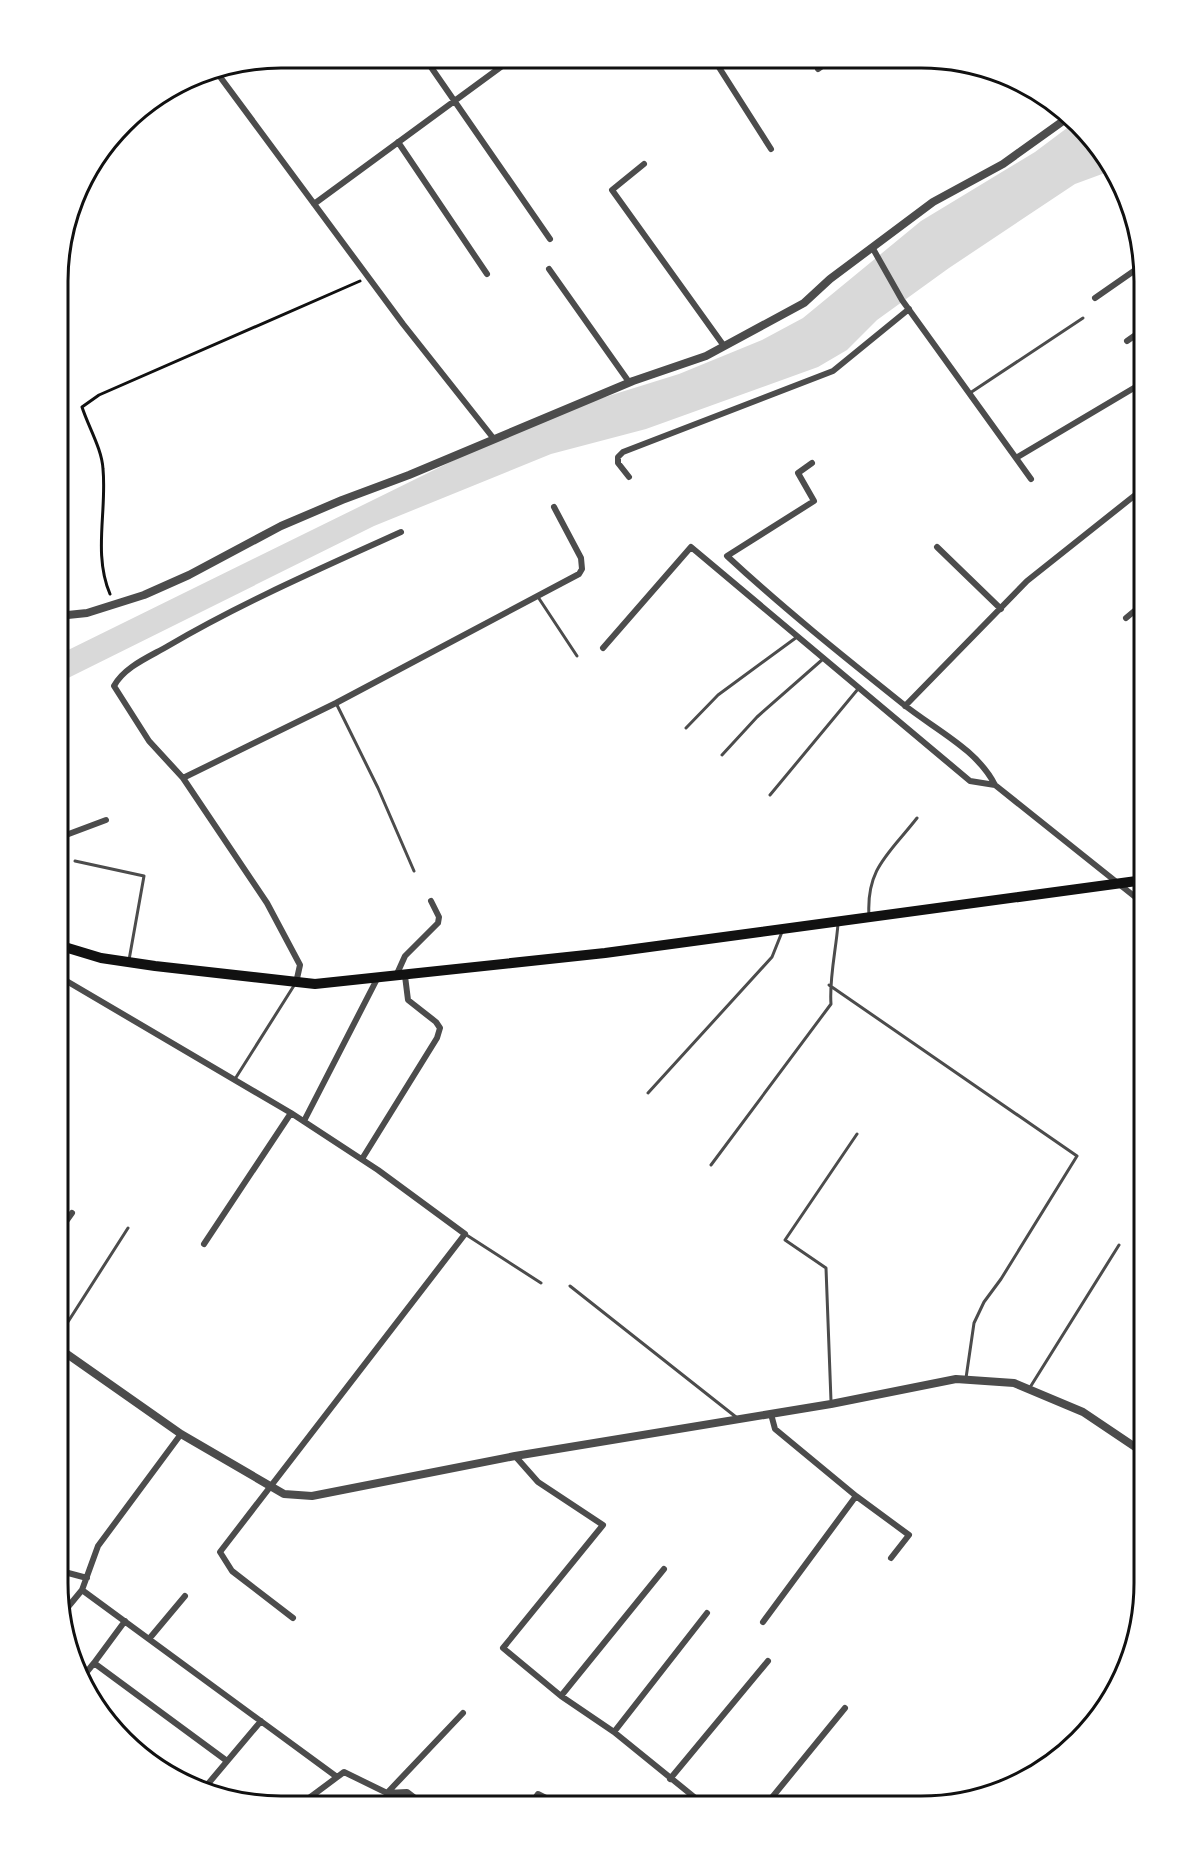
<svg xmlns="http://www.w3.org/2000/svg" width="1201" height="1863" font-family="'Exo 2',sans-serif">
	<rect width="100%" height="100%" fill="#fff"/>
	<!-- water -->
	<path fill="#d9d9d9" d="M1075,122l23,22 15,26 -38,14 -126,84 -72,52 -30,30 -29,17 -172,62 -95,25 -177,72 -316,157v-28l435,-214 93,-38 93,-29 83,-34 41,-22 118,-97 114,-69z"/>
	<!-- building -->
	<path fill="#353535" d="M184,81l4,6 -72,48 17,-22z"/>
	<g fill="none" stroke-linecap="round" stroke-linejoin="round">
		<!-- path -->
		<path stroke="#111" stroke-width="3" d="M110,594c-17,-40 -3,-83 -7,-125 -1,-20 -15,-43 -21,-62l17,-12 261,-114"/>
		<!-- service -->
		<path stroke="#4c4c4c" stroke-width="3" d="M970,393l113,-75
			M538,597l39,59
			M336,703l42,85 36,83
			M686,728l32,-33 79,-58
			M722,755l35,-38 66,-58
			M770,795l88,-106
			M75,861l69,15 -15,84
			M869,916c-3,-48 20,-62 48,-98
			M829,985l248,171 -76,123 -17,23 -10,21 -8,55
			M235,1079l60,-95
			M648,1093l124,-136 10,-25
			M711,1165l120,-161c-2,-25 5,-54 7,-80
			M465,1234l76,49
			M570,1286l166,131
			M57,1339l71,-111
			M1029,1389l90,-144
			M831,1401l-5,-133 -41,-28 72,-106"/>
		<!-- minor -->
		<path stroke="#4c4c4c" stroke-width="6" d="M424,57l126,182
			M713,58l58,91
			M818,69l14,-10
			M215,70l188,254 91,115
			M398,142l89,132
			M644,164l-32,26 112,156
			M314,204l199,-146
			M872,247l30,53 129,179
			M549,269l80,113
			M1095,298l46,-32
			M1127,341l17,-12
			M1016,458l128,-76
			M812,463l-14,10 16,28 -87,55c56,52 116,100 176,148 31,25 74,45 92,81l149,119
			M629,477l-11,-14v-6l5,-5 210,-81 76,-62
			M937,547l64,62
			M1126,618l18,-15
			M603,648l88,-101 279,234 25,4
			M905,706l122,-125 117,-93
			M183,778l153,-75 243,-129 3,-5 -1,-11 -27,-51
			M58,838l48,-18
			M58,976l233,137 87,57 87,64 -245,318 12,19 61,47
			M396,976l9,-20 33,-33 1,-6 -8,-16
			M296,983l4,-18 -33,-62 -84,-125 -34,-37 -35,-55c10,-19 35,-29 54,-40 75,-44 154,-78 233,-114
			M304,1121l73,-142
			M362,1159l75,-121 3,-10 -4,-6 -28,-22 -3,-24
			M57,1234l15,-21
			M204,1244l87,-131
			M515,1456l23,26 65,43 -100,123 58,48 53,36 90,73
			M856,1496l53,39 -18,23
			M57,1570l30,8
			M82,1590l255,187
			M63,1613l19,-23 16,-44 83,-112
			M125,1621l-31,42 133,98
			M763,1622l93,-126 -81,-67 -4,-15
			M149,1639l36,-43
			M81,1679l13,-16
			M561,1696l103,-127
			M614,1732l93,-119
			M670,1779l98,-118
			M202,1791l59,-70
			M388,1792l75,-79
			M387,1793l6,12
			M301,1804l43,-32 43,21 20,-1 17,13
			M530,1805l8,-11 16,8
			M765,1806l80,-98"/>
		<!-- tertiary -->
		<path stroke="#4c4c4c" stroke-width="8" d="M58,616l29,-3 57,-18 45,-20 92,-49 61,-26 67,-25 224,-94 73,-25 98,-53 26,-24 103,-77 70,-38 67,-48
			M57,1347l124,87 103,60 28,2 203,-40 316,-52 125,-25 58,4 69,29 61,41"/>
		<!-- primary -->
		<path stroke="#111" stroke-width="10" d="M58,945l43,13 54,8 160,18 290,-31 539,-73"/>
	</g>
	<!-- crop -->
	<path d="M0 0H1201V1863H0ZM281 68H921A213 213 0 0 1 1134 281V1583A213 213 0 0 1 921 1796H281A213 213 0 0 1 68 1583V281A213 213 0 0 1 281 68Z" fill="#fff" fill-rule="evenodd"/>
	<path fill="none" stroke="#111" stroke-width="3" d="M281 68H921A213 213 0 0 1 1134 281V1583A213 213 0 0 1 921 1796H281A213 213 0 0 1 68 1583V281A213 213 0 0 1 281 68Z"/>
</svg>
